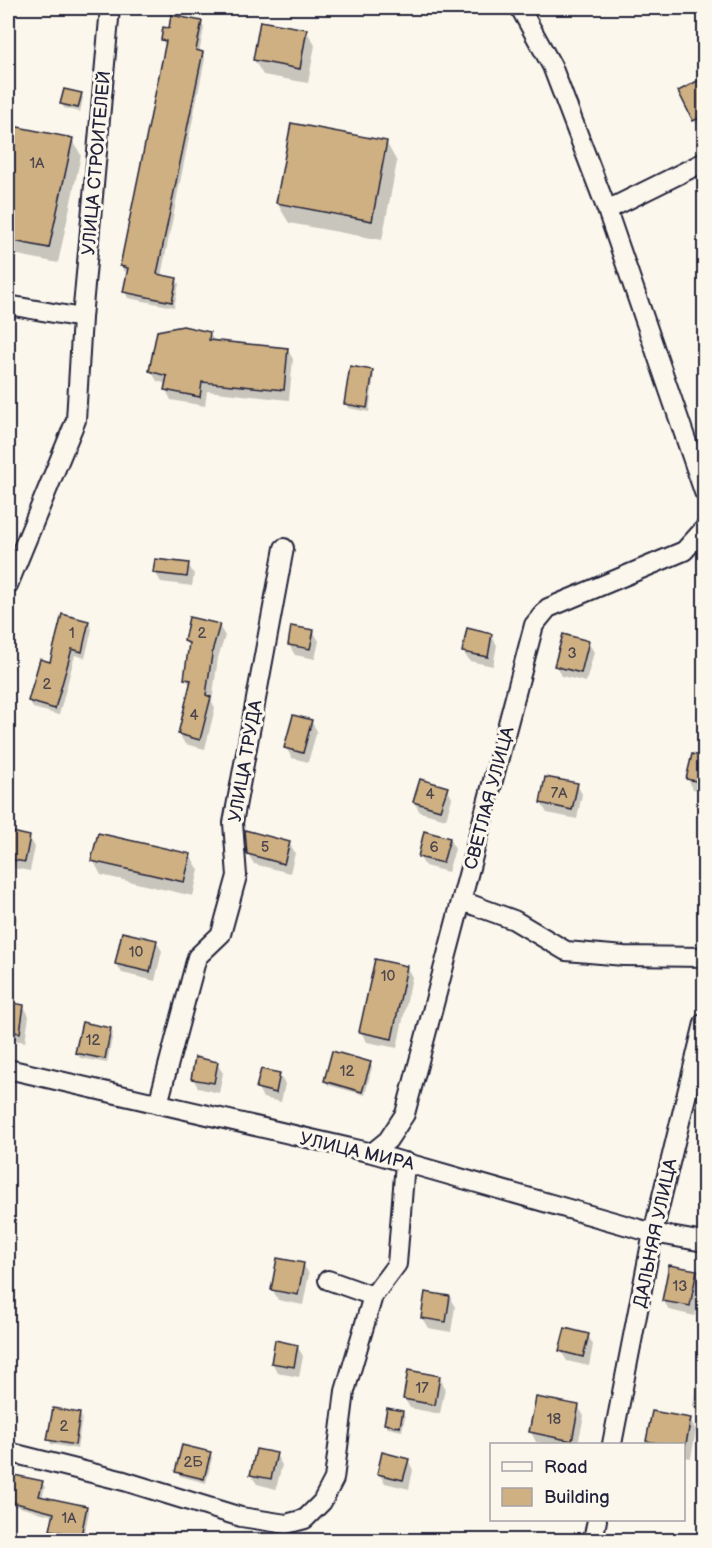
<svg xmlns="http://www.w3.org/2000/svg" width="712" height="1548" font-family="'Balsamiq Sans',sans-serif">
	<rect width="100%" height="100%" fill="#fbf7ec"/>
	<filter id="ink" filterUnits="userSpaceOnUse"><feTurbulence type="fractalNoise" baseFrequency=".0167" numOctaves="2"/><feDisplacementMap in="SourceGraphic" scale="12" xChannelSelector="R" yChannelSelector="G"/><feConvolveMatrix kernelMatrix="1 2 1 2 8 2 1 2 1" color-interpolation-filters="sRGB"/></filter>
	<g filter="url(#ink)">
		<!-- shadow -->
		<path fill="#0003" d="M201,22l3,6 -5,25h3l3,6 -44,217 15,3 3,5 -5,23 -46,-9 -3,-6 4,-20 -5,-1 -3,-5 45,-220 -4,-6 8,-10z
			M306,30l9,15 -7,38 -45,-8 -9,-15z
			M704,83v45l-4,2 -20,-39z
			M81,94l2,4 -3,14 -16,-4 -2,-4z
			M8,126l64,13 9,16 -23,108 -50,-10z
			M386,142l11,20 -15,78 -93,-17 -12,-20z
			M209,333l6,9 72,7 6,10 -4,41 -82,-9 -2,15 -34,-6 -5,-10 1,-6 -10,-3 -6,-10z
			M372,371l2,4 -5,37 -21,-4 -2,-4z
			M188,564l6,10 -2,12 -31,-4 -6,-10z
			M88,622l4,7 -7,29 -10,-3 -16,60 -26,-7 -4,-7 23,-38z
			M219,626l6,10 -7,22 -6,44 3,6 -10,41 -20,-5 -6,-10 12,-47 -5,-9 4,-29 -5,-8z
			M313,631l6,10 -4,18 -20,-4 -6,-10z
			M491,635l6,10 -4,21 -24,-5 -6,-10z
			M588,642l6,10 -8,30 -24,-6 -6,-10z
			M311,721l6,10 -9,31 -16,-4 -6,-10z
			M704,758v33l-11,-2 -5,-10z
			M577,785l5,9 -5,25 -30,-6 -6,-10z
			M447,788l5,10 -6,21 -26,-7 -6,-10z
			M8,833l21,4 6,10 -5,24 -22,-4z
			M449,839l6,10 -7,23 -23,-6 -6,-10z
			M289,843l6,10 -5,20 -36,-9 -6,-10z
			M190,855l9,15 -6,26 -92,-21 -8,-15z
			M8,907l3,1 6,10 -5,24 -4,-1z
			M156,941l6,10 -7,30 -33,-8 -6,-10z
			M406,967l6,10 -15,71 -30,-6 -6,-10z
			M8,1003l16,3 5,10 -4,26 -17,-3z
			M110,1029l3,4 -6,30 -27,-5 -3,-5z
			M370,1063l2,4 -7,28 -37,-10 -3,-4z
			M217,1064l6,9 -4,20 -21,-5 -5,-10z
			M279,1075l6,9 -4,18 -18,-4 -5,-10z
			M303,1264l6,10 -6,31 -25,-5 -5,-10z
			M696,1272l6,10 -7,34 -26,-6 -6,-10z
			M449,1297l6,10 -4,25 -23,-4 -6,-10z
			M588,1335l5,10 -4,21 -22,-5 -6,-10z
			M297,1346l6,10 -4,21 -21,-4 -6,-10z
			M440,1378l5,10 -5,26 -30,-6 -6,-10z
			M697,1386l7,1v29l-6,-1 -5,-10z
			M578,1406l6,10 -6,28h-29l-13,-2 -5,-10z
			M8,1408l3,4 -3,14z
			M403,1412l2,5 -3,14 -14,-3 -3,-4z
			M79,1414l3,4 -5,31 -26,-5 -2,-4z
			M690,1420l6,10 -5,28 -7,-1v-13h-34l-2,-3z
			M210,1453l2,5 -6,25 -26,-7 -3,-4z
			M276,1455l6,10 -6,24 -19,-5 -6,-9z
			M408,1460l5,10 -4,19 -24,-6 -6,-9z
			M15,1476l27,7 3,4 -3,11 44,9 3,5 -6,28 -29,-6 -2,-4 2,-14 -43,-11 -3,-4z"/>
		<!-- building -->
		<path fill="#ceb082" stroke="#22223b" stroke-width="1.5" d="M171,15l31,6 -6,29 7,2 -46,222 20,4 -5,24 -49,-10 5,-24 -8,-2 46,-225 -5,-1 2,-13 6,1z
			M260,21l47,8 -7,40 -47,-9z
			M705,77v38l-12,6 -15,-30z
			M64,89l18,4 -4,15 -18,-4z
			M291,123l96,18 -15,80 -96,-18z
			M8,125l65,13 -24,110 -41,-8z
			M183,326l27,6 -1,8 79,8 -4,42 -82,-8 -2,15 -36,-7 3,-14 -18,-5 8,-40z
			M350,366l23,4 -6,38 -23,-4z
			M155,559l34,4 -2,14 -34,-4z
			M62,614l27,7 -7,31 -10,-3 -17,60 -27,-8 12,-42 10,3z
			M189,617l31,7 -7,24 -7,47 5,2 -11,43 -22,-6 13,-54 -7,-1 5,-36 -5,-2z
			M291,626l23,4 -4,19 -22,-4z
			M467,628l25,6 -4,23 -26,-5z
			M563,634l26,7 -8,32 -27,-7z
			M293,715l19,5 -9,33 -19,-5z
			M692,754l13,3v26l-19,-4z
			M545,777l33,6 -6,27 -32,-7z
			M420,779l28,8 -8,23 -27,-8z
			M245,830l45,12 -6,22 -37,-10z
			M8,831l22,5 -5,26 -17,-3z
			M424,831l26,7 -7,25 -25,-6z
			M98,833l93,21 -7,28 -93,-21z
			M122,932l35,8 -7,32 -35,-8z
			M375,959l32,7 -15,73 -33,-7z
			M8,1002l16,3 -4,28 -12,-2z
			M82,1022l29,6 -6,31 -30,-6z
			M332,1051l39,11 -9,30 -38,-11z
			M195,1057l23,5 -4,21 -23,-4z
			M261,1069l19,4 -4,20 -20,-5z
			M277,1258l27,5 -6,32 -27,-5z
			M669,1265l28,5 -7,36 -28,-5z
			M425,1292l25,4 -4,26 -25,-4z
			M565,1328l24,6 -6,23 -24,-6z
			M275,1340l23,5 -4,22 -23,-4z
			M408,1370l32,6 -5,29 -32,-6z
			M536,1397l43,8 -7,36 -43,-9z
			M53,1408l27,5 -5,32 -28,-5z
			M387,1408l16,3 -3,16 -16,-3z
			M652,1411l39,7 -5,26h-23l-17,-3z
			M182,1445l29,7 -7,27 -29,-7z
			M256,1449l21,4 -6,26 -21,-4z
			M382,1452l27,7 -6,21 -26,-6z
			M14,1475l29,6 -4,15 48,10 -6,30 -31,-6 4,-17 -46,-12 1,-11h2z"/>
		<g fill="none" stroke-linecap="round" stroke-linejoin="round">
			<defs>
				<path id="minor" d="M520,8l32,58 55,144 97,282
					M607,210l97,-48
					M8,305l74,13
					M8,585l68,-165 6,-102 28,-310
					M462,901l52,19 52,31 58,5 80,1
					M8,1069l364,84 281,80 51,9
					M158,1104l39,-147 24,-23 16,-58 -4,-53 51,-275
					M372,1153l16,-13 17,-26 129,-489 14,-17 136,-57 20,-22
					M328,1280l45,16 24,-32 8,-102
					M612,1444l41,-211 51,-210
					M8,1452l116,29 117,36 45,7 19,-5 17,-17 12,-23 11,-88 28,-95
					M593,1540l4,-20"/>
			</defs>
			<!-- minor casing -->
			<use href="#minor" stroke="#22223b" stroke-width="22"/>
			<!-- minor -->
			<use href="#minor" stroke="#fbf7ec" stroke-width="18"/>
		</g>
	</g>
	<g text-anchor="middle" stroke-width="6" stroke-linejoin="round" paint-order="stroke">
		<!-- number labels -->
		<g font-size="15" fill="#4d464d">
			<text x="37" y="168">1А</text>
			<text x="72" y="638">1</text>
			<text x="202" y="638">2</text>
			<text x="572" y="658">3</text>
			<text x="47" y="689">2</text>
			<text x="194" y="720">4</text>
			<text x="559" y="798">7А</text>
			<text x="430" y="799">4</text>
			<text x="265" y="852">5</text>
			<text x="434" y="852">6</text>
			<text x="136" y="957">10</text>
			<text x="388" y="981">10</text>
			<text x="93" y="1045">12</text>
			<text x="347" y="1076">12</text>
			<text x="680" y="1291">13</text>
			<text x="422" y="1393">17</text>
			<text x="554" y="1424">18</text>
			<text x="64" y="1431">2</text>
			<text x="193" y="1467">2Б</text>
			<text x="69" y="1523">1А</text>
		</g>
		<!-- street labels -->
		<g font-size="18" fill="#22223b" stroke="#fbf7ec">
			<text transform="translate(96 163) rotate(-85)" y="6">УЛИЦА СТРОИТЕЛЕЙ</text>
			<text transform="translate(245 761) rotate(-80)" y="6">УЛИЦА ТРУДА</text>
			<text transform="translate(489 798) rotate(-75)" y="6">СВЕТЛАЯ УЛИЦА</text>
			<text transform="translate(357 1151) rotate(13)" y="6">УЛИЦА МИРА</text>
			<text transform="translate(655 1233) rotate(-78)" y="6">ДАЛЬНЯЯ УЛИЦА</text>
		</g>
	</g>
	<!-- margin -->
	<rect width="712" height="1548" fill="none" stroke="#fbf7ec" stroke-width="30"/>
	<rect x="15" y="15" width="682" height="1518" fill="none" stroke="#22223b" stroke-width="2" filter="url(#ink)"/>
	<!-- legend -->
	<rect x="490" y="1443" width="195" height="78" fill="#fbf7ec" stroke="#a4a2a5" stroke-width="1.5"/>
	<rect x="502" y="1462" width="30" height="9" fill="#fbf7ec" stroke="#a4a2a5" stroke-width="1.5"/>
	<text x="544" y="1473" font-size="18" fill="#22223b">Road</text>
	<rect x="502" y="1488" width="30" height="18" fill="#ceb082" stroke="#a4a2a5" stroke-width="1.5"/>
	<text x="544" y="1503" font-size="18" fill="#22223b">Building</text>
</svg>
